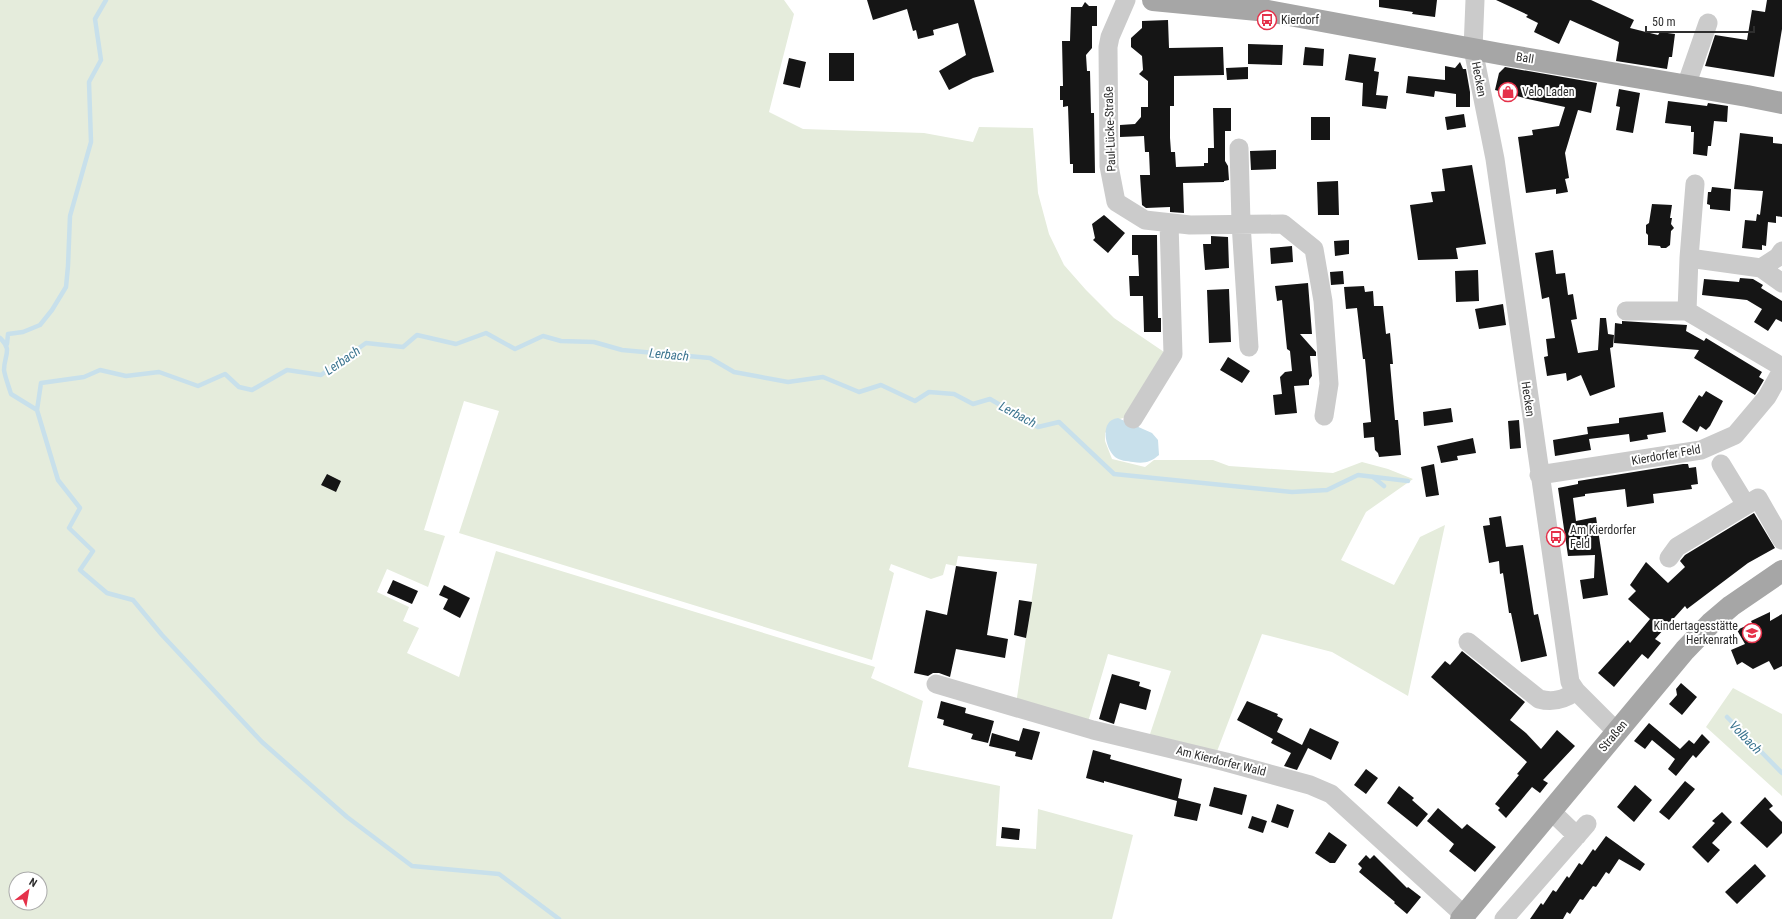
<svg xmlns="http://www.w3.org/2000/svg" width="1782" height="919" font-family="'Roboto Condensed',sans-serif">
	<rect width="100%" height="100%" fill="#fff"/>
	<!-- green -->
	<path fill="#e5ecdc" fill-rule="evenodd" d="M0,0h784l10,14 -25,98 34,17 121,4 49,9 6,-15 54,1 5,65 11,41 15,31 22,25 28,28 53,36 -38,62 -9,3 -15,14v8l7,18 33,8 9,-7h59l16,6 104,7 29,-11 26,7 25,10 -47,33 -25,48 53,25 26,-48 25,-12 -37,171 -76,-44 -70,-18 -46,120 -67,-17 22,-66 -63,-17 -20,68 -72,-18 21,-140 -79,-8 -2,10 -10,-2 -3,11 -12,4 -40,-15 -2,6 5,3 -22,87 -413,-127 40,-122 -35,-10 -40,129 21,6 -17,51 -41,-18 -10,23 32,15 -6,14 16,7 -12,25 52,24 37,-126 379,116 -4,11 52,23 -15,66 92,19 -4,60 40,3 2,-40 95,26 -21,84h-1112zM16,879h24v24h-24z
		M1733,688l49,26v82l-76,-69z"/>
	<!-- water -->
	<path fill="#c8e0eb" d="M1118,418l34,15 6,7 1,15c-8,7 -15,9 -26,7 -6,-1 -13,-1 -18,-5 -10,-9 -16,-37 3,-39z"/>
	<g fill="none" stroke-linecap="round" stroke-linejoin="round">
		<!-- stream -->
		<path stroke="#c8e0eb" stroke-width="4.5" d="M0,338c13,12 4,17 4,32 1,7 5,17 7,24l26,16 4,-27 43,-6 16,-7 26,6 33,-4 39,14 27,-12 14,13 13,3 35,-20 34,5 45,-32 37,4 14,-12 39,9 30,-11 29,16 28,-13 18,5 33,1 28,8 88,8 24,14 54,10 35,-5 36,15 22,-7 34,16 14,-9 25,2 19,10 17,-5 48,28 21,-5 55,52 178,18 35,-2 31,-15 50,6
			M7,344l1,-10 15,-2 17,-7 12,-15 14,-23 2,-21 2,-50 21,-74 -2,-60 12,-22 -6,-41 11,-19
			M37,410l21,70 22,28 -11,20 24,23 -13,19 27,23 26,7 29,35 100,107 85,75 65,49 87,8 60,45
			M1373,477l11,9
			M1727,717l55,56"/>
	</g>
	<!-- building -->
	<path fill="#151515" d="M867,0h107l20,72 -21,6 -24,12 -10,-19 27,-16 -8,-32 -25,7 1,5 -16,4 -2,-9 -3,1 -6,-22 -34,11z
		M1379,0h58l-2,17 -23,-3 1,-2 -34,-5z
		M1496,0h95l43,20 -4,8 28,7 2,-3 15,2 -3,23h-3l-2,12 -51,-8 3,-19 -49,-22 -11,24 -25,-12 4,-9 -12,-6 2,-2z
		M1767,0h15v29l-8,48 -69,-11 10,-31 32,5 5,-30 13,2z
		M1085,2l4,4h8v20h-5v22l-6,7 1,16h3l1,42h3l1,60h-22v-9h-3l-2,-58 -5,1v-7h-3v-14h3l-1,-45h8l1,-34h11z
		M1168,20l1,28 54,-1 1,28 -50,1v30h-4v32l1,14h4l1,15 28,-1v-3h4v-15h6l-1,-40h18v23h-6v30l3,5 1,14 -5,1v1l-41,1 1,30 -14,-1v-5l-24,1 -4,-3 -2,-30h10l-1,-23h-4l-1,-16 -24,1v-12l15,-1 6,-7v-10h7v-26l-9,-7 4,-4 -1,-14 -11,-9v-9l11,-10v-7z
		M1248,44l35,1 -1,20 -34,-1z
		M1305,47l19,2 -1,17 -20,-1z
		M829,53h25v28h-25z
		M1349,54l27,4 -2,13 5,1 -3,23 12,1 -2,13 -24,-3 1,-23 -18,-3z
		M789,58l17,4 -6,26 -17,-4z
		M1460,62l3,7h3l4,23v15h-14v-13l-21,-3 -1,6 -28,-4 2,-17 37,4v-14l10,2z
		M1248,67v12l-21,1 -1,-12z
		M1505,67l92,16 -6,30 -13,-3 -13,43 4,25 -4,1 3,13 -12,2v-5l-30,4 -8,-56 15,-2 -1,-5 27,-4 6,-19 -37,-8 -33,-9 4,-17z
		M1619,89l21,4 -7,40 -17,-3 4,-23 -4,-1z
		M1668,101l39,5 1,-3 20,3 -1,16 -13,-1 -3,25h-3l-1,10 -14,-2 1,-22h-3v-6l-26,-3z
		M1464,114l2,13 -19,3 -2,-13z
		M1311,117h19v23h-19z
		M1740,133l33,4v6l9,1v73l-6,-1v7l-8,-1 -2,24 -4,-1v5l-20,-2 3,-28 11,1 1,-7 3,1 3,-24 -29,-2z
		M1276,150v19l-25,1 -1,-19z
		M1472,165l14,79 -30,4 2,11 -40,1 -8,-55 23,-3 -2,-10 14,-1 -3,-22z
		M1338,181l1,34h-21l-1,-33z
		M1712,187l19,2 -1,22 -20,-2v-4l-3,-1 1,-12h3z
		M1652,204l20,1 -2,13h2l-1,6 3,4 -3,3 -1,14 -4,3h-5l-1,-2 -12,-1v-10l-2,-2v-8l3,-2z
		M1104,215l21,18 -17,20 -15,-13 2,-2 -3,-14z
		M1132,235h25l1,83h3v14h-17l-1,-36h-13l-1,-20h10l-1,-21h-6z
		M1211,236l17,1 1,31 -24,2 -2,-26h8z
		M1349,240v14l-14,2 -1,-15z
		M1292,246l1,16 -22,2 -1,-16z
		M1553,250l3,24 9,-1 3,22 5,-1 4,25 -6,1 7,33 20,-3 2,-32h6l2,16 6,1 -1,12 -3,1 5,39 -25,9 -9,-21 -14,6 -1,-8 -19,3 -3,-19 4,-1 -2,-17 9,-1 -6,-41 -7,2 -7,-46z
		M1478,270l1,31 -23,1 -1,-31z
		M1343,271l1,13 -13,1 -1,-13z
		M1740,278l13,1 10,6 -2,3 21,13v21l-6,-3 -8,12 -14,-9 8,-13 -15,-9 -45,-5 2,-16 35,3z
		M1308,283l4,51h-12l16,18v4h-6l2,20 -3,4v5l-15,1 3,27 -22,2 -2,-20 9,-1 -2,-17 5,-5 7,-1 -2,-20 -3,-2 -5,-49 -5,1 -2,-15z
		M1364,286l1,6 8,-1 1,15h9l3,28 4,-1 3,31h-3l5,56h3l3,35 -22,2 -1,-4 -3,-3 -1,-13 -10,1 -1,-15 8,-1 -6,-63h-2l-6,-51 -11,1 -2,-22z
		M1229,289l2,53 -22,1 -2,-53z
		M1503,304l3,21 -27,4 -4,-20z
		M1622,321l65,4 -1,6 18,10 2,-3 56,34 -3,5 5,3 -9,15 -61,-37 5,-8 -85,-7 1,-20 7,1z
		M1228,357l22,14 -8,12 -22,-13z
		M1706,391l17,10 -13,25 -4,4 -6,-4 -3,6 -15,-10 17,-27 3,2z
		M1451,408l2,14 -29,4 -1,-14z
		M1663,412l3,20 -19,3 1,4 -18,3 -1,-8 -40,5 2,11 -36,6 -2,-16 35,-6 -1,-7 32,-4v-5z
		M1519,420l2,28 -11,1 -2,-28z
		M1473,438l3,15 -19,3 1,4 -17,3 -4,-17z
		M1434,464l5,31 -13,2 -5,-30z
		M1683,464h5l1,4 7,-1 2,17 -7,1 1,4 -39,5 1,9 -27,4 -2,-18 -40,5v2l-12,2 3,23 20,-4 12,78 -25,4 -3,-19 14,-2 1,-23 -27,1 -10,-68 20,-4v-3z
		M327,474l14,7 -5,11 -15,-7z
		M1754,513l21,35 -27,15 -61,46 -2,-3 -30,33 6,4 -13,16 -6,-5 -28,33 -16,-14 30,-33 2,3 20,-24 -22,-20 8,-8 -6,-6 16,-23 22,21 17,-16 -5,-6 5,-6z
		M1501,516l5,31 17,-2 11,70 4,-1 9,42 -26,6 -10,-49h-2l-6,-40 -3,1 -1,-13 -10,2 -6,-37 7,-1 -1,-7z
		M956,566l41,6 -10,63 21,4 -3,19 -49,-9 -6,28 -11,-4h-6l-5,3 -14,-3 12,-63 21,5z
		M393,580l25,11 -6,13 -25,-11z
		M444,585l26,13 -10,20 -17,-9 5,-10 -9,-4z
		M1019,600l13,2 -6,36 -12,-3z
		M1770,612v9l12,-7v52l-8,4 -5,-9 -16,8 -11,-7 -5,3 -6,-15 14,-6 -8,-14 15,-7 -1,-2z
		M1462,651l63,51 -15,18 16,13 15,16 16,-19 18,16 -32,34 5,3 -8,10 -8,-6 -26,31 -8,-8 2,-2 -5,-4 24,-29 -2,-1 10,-12 -96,-85 14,-16 5,4z
		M1112,674l28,8 -1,4 12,4 -5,20 -26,-7 -6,21 -15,-5z
		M1681,683l16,14 -15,18 -13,-11 8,-9 -1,-6z
		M941,701l25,7 -1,5 29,8 -6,22 -17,-4 2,-5 -30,-9 1,-5 -7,-2z
		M1247,701l31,13 -1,2 6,3 -6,13 25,13 8,-17 29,14 -8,18 -23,-12 -11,22 -13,-4 7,-13 -20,-10 2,-4 -36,-19z
		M1649,723l31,26 9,-9 5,4 8,-10 8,8 -14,16 -3,-3 -17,21 -8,-7 7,-10 -23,-19 -7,9 -11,-8z
		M1023,728l17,4 -8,28 -17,-4 1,-4 -27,-6 3,-13 27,8z
		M1093,750l18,5 -1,4 72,20 -4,19 23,6 -4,17 -23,-5 3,-15 -73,-20v2l-18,-5z
		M1366,769l12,9 -12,16 -12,-9z
		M1685,781l10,8 -26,31 -10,-8z
		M1635,785l17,15 -18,22 -17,-15z
		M1399,786l15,12 -2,2 16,14 -11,13 -30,-24z
		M1214,787l33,8 -5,20 -33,-9z
		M1765,797l8,9 -4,3 13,13v11l-15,15 -27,-25z
		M1277,804l17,6 -6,18 -17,-6z
		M1438,808l24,21 5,-5 29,23 -21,25 -26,-21 5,-7 -27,-23z
		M1722,812l10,10 -20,21 8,7 -12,13 -16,-16 23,-24 -3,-2z
		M1252,816l15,5 -4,12 -15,-5z
		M1002,827l18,2 -1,11 -18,-2z
		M1329,832l18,13 -12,18h-5l-15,-10z
		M1606,836l39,28 -5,7 -21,-12 -10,15 -3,-2 -10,15 -3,-1 -10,14 -3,-1 -10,15 -3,-2 -4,7h-33l11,-16 2,2 10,-15 3,2 11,-16 2,2 10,-15 3,2 11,-16 2,2z
		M1366,855l4,4 4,-4 33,33 1,-1 13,10 -14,17 -13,-11 1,-1 -36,-30 3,-4 -4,-4z
		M1755,864l11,12 -29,28 -12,-12z"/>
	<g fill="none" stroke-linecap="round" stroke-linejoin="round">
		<!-- minor -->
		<path stroke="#cbcbcb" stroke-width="19" d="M1126,0l-16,37 -2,10 1,119 7,36 29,18 45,5 93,-1 31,25 9,52 6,83 -5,32
			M1475,0l-2,49 22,110 75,523 6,9 40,40
			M1686,86l22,-63
			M1239,148l2,75 8,124
			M1782,251l-4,6 -17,11 -72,-10 -2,53 95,56
			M1689,258l6,-74
			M1761,268l21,15
			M1626,311h61
			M1133,419l40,-65 -4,-131
			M1721,464l25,41
			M1539,475l162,-25 34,-15 32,-38 15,-27
			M1669,558l8,-11 81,-49 24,42
			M1468,642l71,57c14,4 25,1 37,-8
			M936,684l157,46 133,32 84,23 21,9 133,121 2,4
			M1551,811l26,25
			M1504,919l83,-95"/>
		<!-- major -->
		<path stroke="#a6a6a6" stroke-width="22" d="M1153,0l115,11 232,43 247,42 35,7
			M1461,919l224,-269 26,-27 20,-17 51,-35"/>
	</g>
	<!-- icons -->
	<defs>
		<symbol id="bus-ring" viewBox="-11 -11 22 22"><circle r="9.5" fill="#fff" stroke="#e5314a" stroke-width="1.5"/><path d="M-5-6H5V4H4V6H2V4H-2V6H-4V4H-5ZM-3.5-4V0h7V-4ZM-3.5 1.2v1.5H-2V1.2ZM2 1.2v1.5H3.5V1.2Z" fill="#e5314a"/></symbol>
		<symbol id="shop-ring" viewBox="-11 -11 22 22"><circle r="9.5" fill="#fff" stroke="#e5314a" stroke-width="1.5"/><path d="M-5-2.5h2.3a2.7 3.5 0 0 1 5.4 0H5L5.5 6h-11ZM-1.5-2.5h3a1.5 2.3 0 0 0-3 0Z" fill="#e5314a"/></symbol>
		<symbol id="school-ring" viewBox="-11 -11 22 22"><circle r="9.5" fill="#fff" stroke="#e5314a" stroke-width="1.5"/><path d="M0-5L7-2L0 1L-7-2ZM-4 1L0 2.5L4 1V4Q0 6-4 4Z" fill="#e5314a"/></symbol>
	</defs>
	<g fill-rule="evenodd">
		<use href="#bus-ring" x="1256" y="9" width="22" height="22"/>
		<use href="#shop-ring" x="1497" y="81" width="22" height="22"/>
		<use href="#bus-ring" x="1545" y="526" width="22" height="22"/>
		<use href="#school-ring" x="1741" y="622" width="22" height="22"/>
	</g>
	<g text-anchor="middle" stroke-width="4" stroke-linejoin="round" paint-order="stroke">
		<!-- poi labels -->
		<g font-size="12" fill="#2e2e2e" stroke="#fff" text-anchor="start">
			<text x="1281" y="24">Kierdorf</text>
			<text x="1522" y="96">Velo Laden</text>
			<text x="1570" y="534">Am Kierdorfer<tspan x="1570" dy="14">Feld</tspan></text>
			<text x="1738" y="630" text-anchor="end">Kindertagesstätte<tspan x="1738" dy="14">Herkenrath</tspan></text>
		</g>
		<!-- street labels -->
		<g font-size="12" fill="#2e2e2e" stroke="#fff">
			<text transform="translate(1525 58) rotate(9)" y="4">Ball</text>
			<text transform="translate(1479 79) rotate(79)" y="4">Hecken</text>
			<text transform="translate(1110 129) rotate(-92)" y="4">Paul-Lücke-Straße</text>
			<text transform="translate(1528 399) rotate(82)" y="4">Hecken</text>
			<text transform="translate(1666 455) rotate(-10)" y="4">Kierdorfer Feld</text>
			<text transform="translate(1613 736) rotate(-50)" y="4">Straßen</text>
			<text transform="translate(1221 761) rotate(14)" y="4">Am Kierdorfer Wald</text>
		</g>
		<!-- water labels -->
		<g font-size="13" font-style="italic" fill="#3c7590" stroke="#fff">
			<text transform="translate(669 354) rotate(5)" y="5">Lerbach</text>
			<text transform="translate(342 360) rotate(-35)" y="5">Lerbach</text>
			<text transform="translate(1018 414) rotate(28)" y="5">Lerbach</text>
			<text transform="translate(1746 737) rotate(46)" y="5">Volbach</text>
		</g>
	</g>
	<!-- north arrow -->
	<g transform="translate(28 891) rotate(31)"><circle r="19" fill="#ffffff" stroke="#ababab"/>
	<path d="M0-3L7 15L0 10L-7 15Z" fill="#e5314a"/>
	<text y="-6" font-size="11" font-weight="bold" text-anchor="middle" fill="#2e2e2e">N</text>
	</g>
	<!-- scale -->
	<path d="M1646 26v6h108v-6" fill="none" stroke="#2e2e2e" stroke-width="2"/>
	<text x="1652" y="26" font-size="12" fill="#2e2e2e" stroke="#ffffff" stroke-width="3" paint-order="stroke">50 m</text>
</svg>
